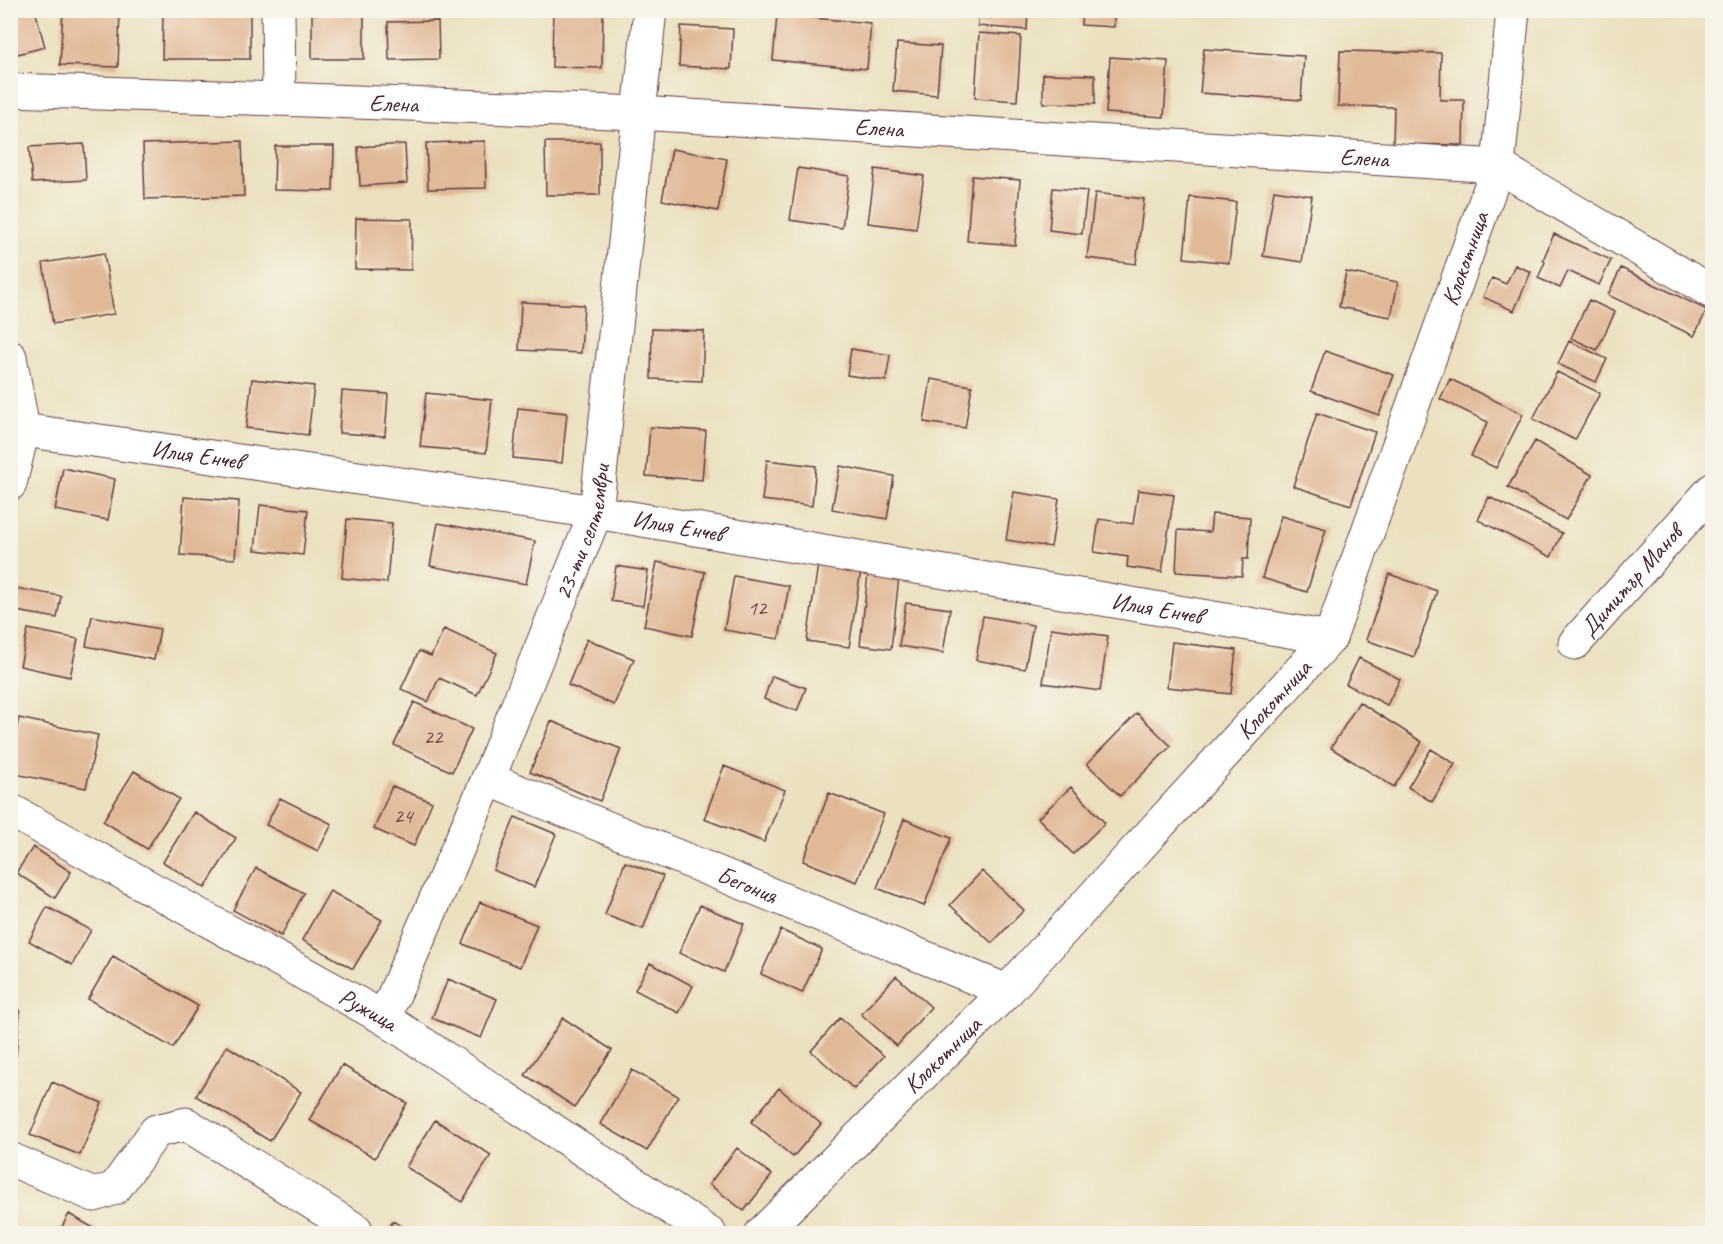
<svg xmlns="http://www.w3.org/2000/svg" width="1723" height="1244" font-family="Caveat,sans-serif">
	<rect width="100%" height="100%" fill="#f7f3e8"/>
	<filter id="ink" filterUnits="userSpaceOnUse"><feTurbulence type="fractalNoise" baseFrequency=".0167" numOctaves="2"/><feDisplacementMap in="SourceGraphic" scale="12" xChannelSelector="R" yChannelSelector="G"/><feConvolveMatrix kernelMatrix="1 2 1 2 8 2 1 2 1" color-interpolation-filters="sRGB"/></filter>
	<filter id="wash" filterUnits="userSpaceOnUse"><feTurbulence type="fractalNoise" baseFrequency=".008" numOctaves="4" result="noise"/><feDisplacementMap in="SourceGraphic" scale="24" xChannelSelector="R" yChannelSelector="G"/><feGaussianBlur stdDeviation="1.35" result="paint"/><feColorMatrix in="noise" values="0 0 0 0 0 0 0 0 0 0 0 0 0 0 0 0 0 1.4 0 .05"/><feComposite in="paint" operator="in"/></filter>
	<g filter="url(#wash)">
		<rect width="100%" height="100%" fill="#ebe1bf"/>
		<g id="blocks">
			<!-- building -->
			<path fill="#e1b997" d="M10,10h25l10,37 -35,9z
				M63,10h57l-2,57 -58,-2z
				M553,10h50l-1,58 -50,-1z
				M979,10h49l-1,20 -49,-4z
				M1082,10h32v17l-33,-2z
				M163,12l87,1v46h-88z
				M312,14h52v45h-52z
				M777,15l94,8 -4,46 -94,-9z
				M438,21l1,38 -50,1 -1,-38z
				M681,26l52,3 -2,40 -52,-3z
				M979,33l42,3 -4,65 -42,-3z
				M897,43l44,3 -4,49 -44,-4z
				M1204,49l100,7 -3,44 -101,-7z
				M1340,51l101,2 -1,47h24l-1,45 -70,-1 1,-37 -56,-1z
				M1110,57l58,4 -4,56 -58,-4z
				M1043,74l52,1v29l-52,-1z
				M242,141l2,55 -99,3 -2,-55z
				M485,141l1,47 -58,1 -2,-46z
				M545,142h55v53h-54z
				M84,144l2,36 -54,3 -3,-36z
				M405,144l2,39 -47,3 -2,-39z
				M275,146h59l-1,45 -59,-1z
				M672,149l55,10 -9,52 -56,-11z
				M798,168l51,8 -7,52 -52,-8z
				M875,169l49,7 -8,53 -48,-6z
				M972,176l48,4 -5,65 -48,-4z
				M1053,188l34,3 -5,43 -33,-4z
				M1274,190l38,6 -10,66 -39,-6z
				M1095,193l49,6 -8,65 -49,-6z
				M1190,197l46,5 -7,61 -45,-5z
				M356,218l56,1 -1,51 -56,-1z
				M1554,234l57,26 -12,25 -31,-14 -8,17 -22,-10 7,-16 -2,-2z
				M104,253l10,61 -61,10 -10,-61z
				M1515,265l16,7 -17,39 -31,-14 9,-19 14,6z
				M1621,268l86,42 -13,26 -86,-41z
				M1346,272l52,10 -7,35 -52,-10z
				M1589,300l26,12 -18,38 -26,-12z
				M521,302l63,3 -3,48 -62,-3z
				M652,329l52,2 -2,50 -51,-2z
				M1569,341l38,18 -11,23 -38,-18z
				M851,349l39,6 -4,26 -39,-6z
				M1325,351l69,24 -15,40 -68,-24z
				M1557,372l43,21 -25,47 -42,-21z
				M252,379l62,7 -6,49 -62,-7z
				M931,379l41,7 -7,42 -41,-6z
				M1450,379l73,35 -27,54 -25,-12 17,-34 -48,-23z
				M342,391l46,3 -3,42 -46,-3z
				M426,393l66,7 -6,53 -66,-6z
				M518,408l49,5 -5,50 -49,-5z
				M1317,413l58,19 -24,73 -58,-19z
				M650,427l56,4 -4,49 -56,-4z
				M1535,441l57,34 -26,45 -58,-33z
				M767,460l49,6 -4,40 -50,-6z
				M840,466l54,10 -7,43 -55,-10z
				M63,468l52,11 -7,41 -53,-10z
				M1138,490l36,5 -12,77 -35,-5 1,-10 -34,-5 5,-33 34,5z
				M1014,492l45,7 -8,48 -45,-7z
				M184,497l55,4 -4,58 -55,-4z
				M1489,497l73,36 -11,24 -73,-37z
				M260,505l48,5 -5,45 -48,-5z
				M1212,514l38,3 -2,42h-5l-1,17 -66,-4 2,-42 32,2z
				M1281,516l45,13 -19,63 -45,-14z
				M347,519l45,4 -5,60 -45,-5z
				M438,523l97,18 -9,43 -96,-18z
				M657,562l48,10 -13,64 -48,-10z
				M818,564l43,6 -12,77 -42,-6z
				M616,566l32,5 -5,35 -32,-5z
				M868,574l31,3 -8,72 -31,-4z
				M1389,574l48,17 -23,66 -48,-17z
				M734,576l55,10 -10,53 -55,-9z
				M10,587l51,9 -4,22 -47,-8z
				M906,603l44,6 -7,44 -44,-7z
				M92,616l68,13 -6,31 -68,-14z
				M983,616l50,9 -8,44 -49,-9z
				M1051,628l57,8 -8,55 -57,-8z
				M28,629l50,10 -8,38 -50,-11z
				M444,629l53,24 -20,42 -38,-17 -11,24 -27,-13 18,-38 12,5z
				M587,639l47,20 -20,46 -46,-20z
				M1172,642l64,8 -5,44 -64,-7z
				M1359,658l41,21 -13,26 -41,-21z
				M772,676l34,12 -9,23 -33,-12z
				M414,702l58,27 -20,43 -58,-27z
				M1359,702l63,40 -28,45 -63,-39z
				M1137,713l34,33 -51,50 -33,-32z
				M19,718l79,17 -12,53 -76,-15v-15z
				M551,721l70,28 -21,52 -70,-29z
				M1431,749l24,15 -23,38 -24,-15z
				M724,766l61,24 -21,52 -60,-23z
				M134,771l45,28 -32,50 -44,-28z
				M392,786l40,16 -18,44 -40,-17z
				M1071,787l34,36 -32,31 -35,-36z
				M829,793l55,21 -27,68 -54,-21z
				M280,798l52,26 -14,27 -52,-26z
				M194,812l42,26 -31,50 -42,-26z
				M515,817l41,17 -22,53 -41,-17z
				M904,819l47,19 -27,68 -47,-18z
				M33,847l38,25 -16,26 -39,-25z
				M625,862l38,14 -20,53 -38,-14z
				M256,868l48,25 -23,43 -48,-26z
				M982,871l42,39 -32,33 -42,-38z
				M330,891l52,29 -29,49 -51,-29z
				M480,902l57,23 -17,42 -57,-23z
				M700,905l44,19 -20,48 -45,-19z
				M47,907l44,23 -19,35 -43,-24z
				M781,930l41,19 -20,44 -41,-19z
				M113,956l85,50 -25,42 -85,-49z
				M650,963l43,23 -14,27 -44,-23z
				M896,976l35,31 -34,39 -36,-32z
				M448,979l49,20 -16,39 -49,-20z
				M10,1010h10l-4,46h-6z
				M563,1018l49,32 -37,57 -50,-32z
				M840,1018l44,38 -30,33 -43,-38z
				M227,1046l74,46 -31,49 -74,-45z
				M342,1065l65,38 -32,55 -66,-38z
				M632,1070l46,26 -31,55 -47,-27z
				M52,1082l50,21 -22,52 -50,-20z
				M779,1088l42,36 -28,33 -42,-35z
				M435,1120l56,35 -29,47 -56,-35z
				M737,1148l35,27 -28,36 -35,-27z
				M69,1214l35,20h-46z
				M393,1221l22,13h-29z"/>
		</g>
	</g>
	<g filter="url(#ink)">
		<use href="#blocks" fill-opacity="0" stroke="#623c41" stroke-width="1.5"/>
		<g fill="none" stroke-linecap="round" stroke-linejoin="round">
			<defs>
				<g id="street">
					<path d="M278,10l1,89"/>
					<path id="s1" d="M10,90l269,9 360,14 859,53 214,126"/>
					<path d="M10,357l13,73 -13,54"/>
					<path id="s2" d="M23,430l573,82 734,126"/>
					<path id="s3" d="M1575,643l137,-153"/>
					<path id="s4" d="M488,779l519,212"/>
					<path id="s5" d="M10,810l374,208 326,216"/>
					<path id="s6" d="M384,1018l104,-239 108,-267 54,-502"/>
					<path d="M10,1159l84,36 21,-7 41,-57 30,-7 170,106"/>
					<path id="s7" d="M761,1234l246,-243 323,-353 168,-472 15,-156"/>
				</g>
			</defs>
			<!-- street casing -->
			<use href="#street" stroke="#623c41" stroke-width="35"/>
			<!-- street -->
			<use href="#street" stroke="#fff" stroke-width="33"/>
		</g>
	</g>
	<g text-anchor="middle" stroke-width="5" stroke-linejoin="round" paint-order="stroke">
		<!-- number labels -->
		<g font-size="21" fill="#704646">
			<text x="757" y="615">12</text>
			<text x="433" y="744">22</text>
			<text x="403" y="823">24</text>
		</g>
		<!-- street labels -->
		<g font-size="24" fill="#4a1f2b" stroke="#f7f3e8">
			<text dy="8" stroke="none"><textPath href="#s1" startOffset="384">Елена</textPath></text>
			<text dy="8" stroke="none"><textPath href="#s1" startOffset="870">Елена</textPath></text>
			<text dy="8" stroke="none"><textPath href="#s1" startOffset="1356">Елена</textPath></text>
			<text dy="8" stroke="none"><textPath href="#s7" startOffset="1227">Клокотница</textPath></text>
			<text dy="8" stroke="none"><textPath href="#s2" startOffset="176">Илия Енчев</textPath></text>
			<text dy="8" stroke="none"><textPath href="#s2" startOffset="662">Илия Енчев</textPath></text>
			<text dy="8" stroke="none"><textPath href="#s6" startOffset="526">23-ти септември</textPath></text>
			<text dy="8" stroke="none"><textPath href="#s3" startOffset="84">Димитър Манов</textPath></text>
			<text dy="8" stroke="none"><textPath href="#s2" startOffset="1148">Илия Енчев</textPath></text>
			<text dy="8" stroke="none"><textPath href="#s7" startOffset="741">Клокотница</textPath></text>
			<text dy="8" stroke="none"><textPath href="#s4" startOffset="280">Бегония</textPath></text>
			<text dy="8" stroke="none"><textPath href="#s5" startOffset="410">Ружица</textPath></text>
			<text dy="8" stroke="none"><textPath href="#s7" startOffset="255">Клокотница</textPath></text>
		</g>
	</g>
	<!-- margin -->
	<rect width="1723" height="1244" fill="none" stroke="#f7f3e8" stroke-width="36"/>
</svg>
